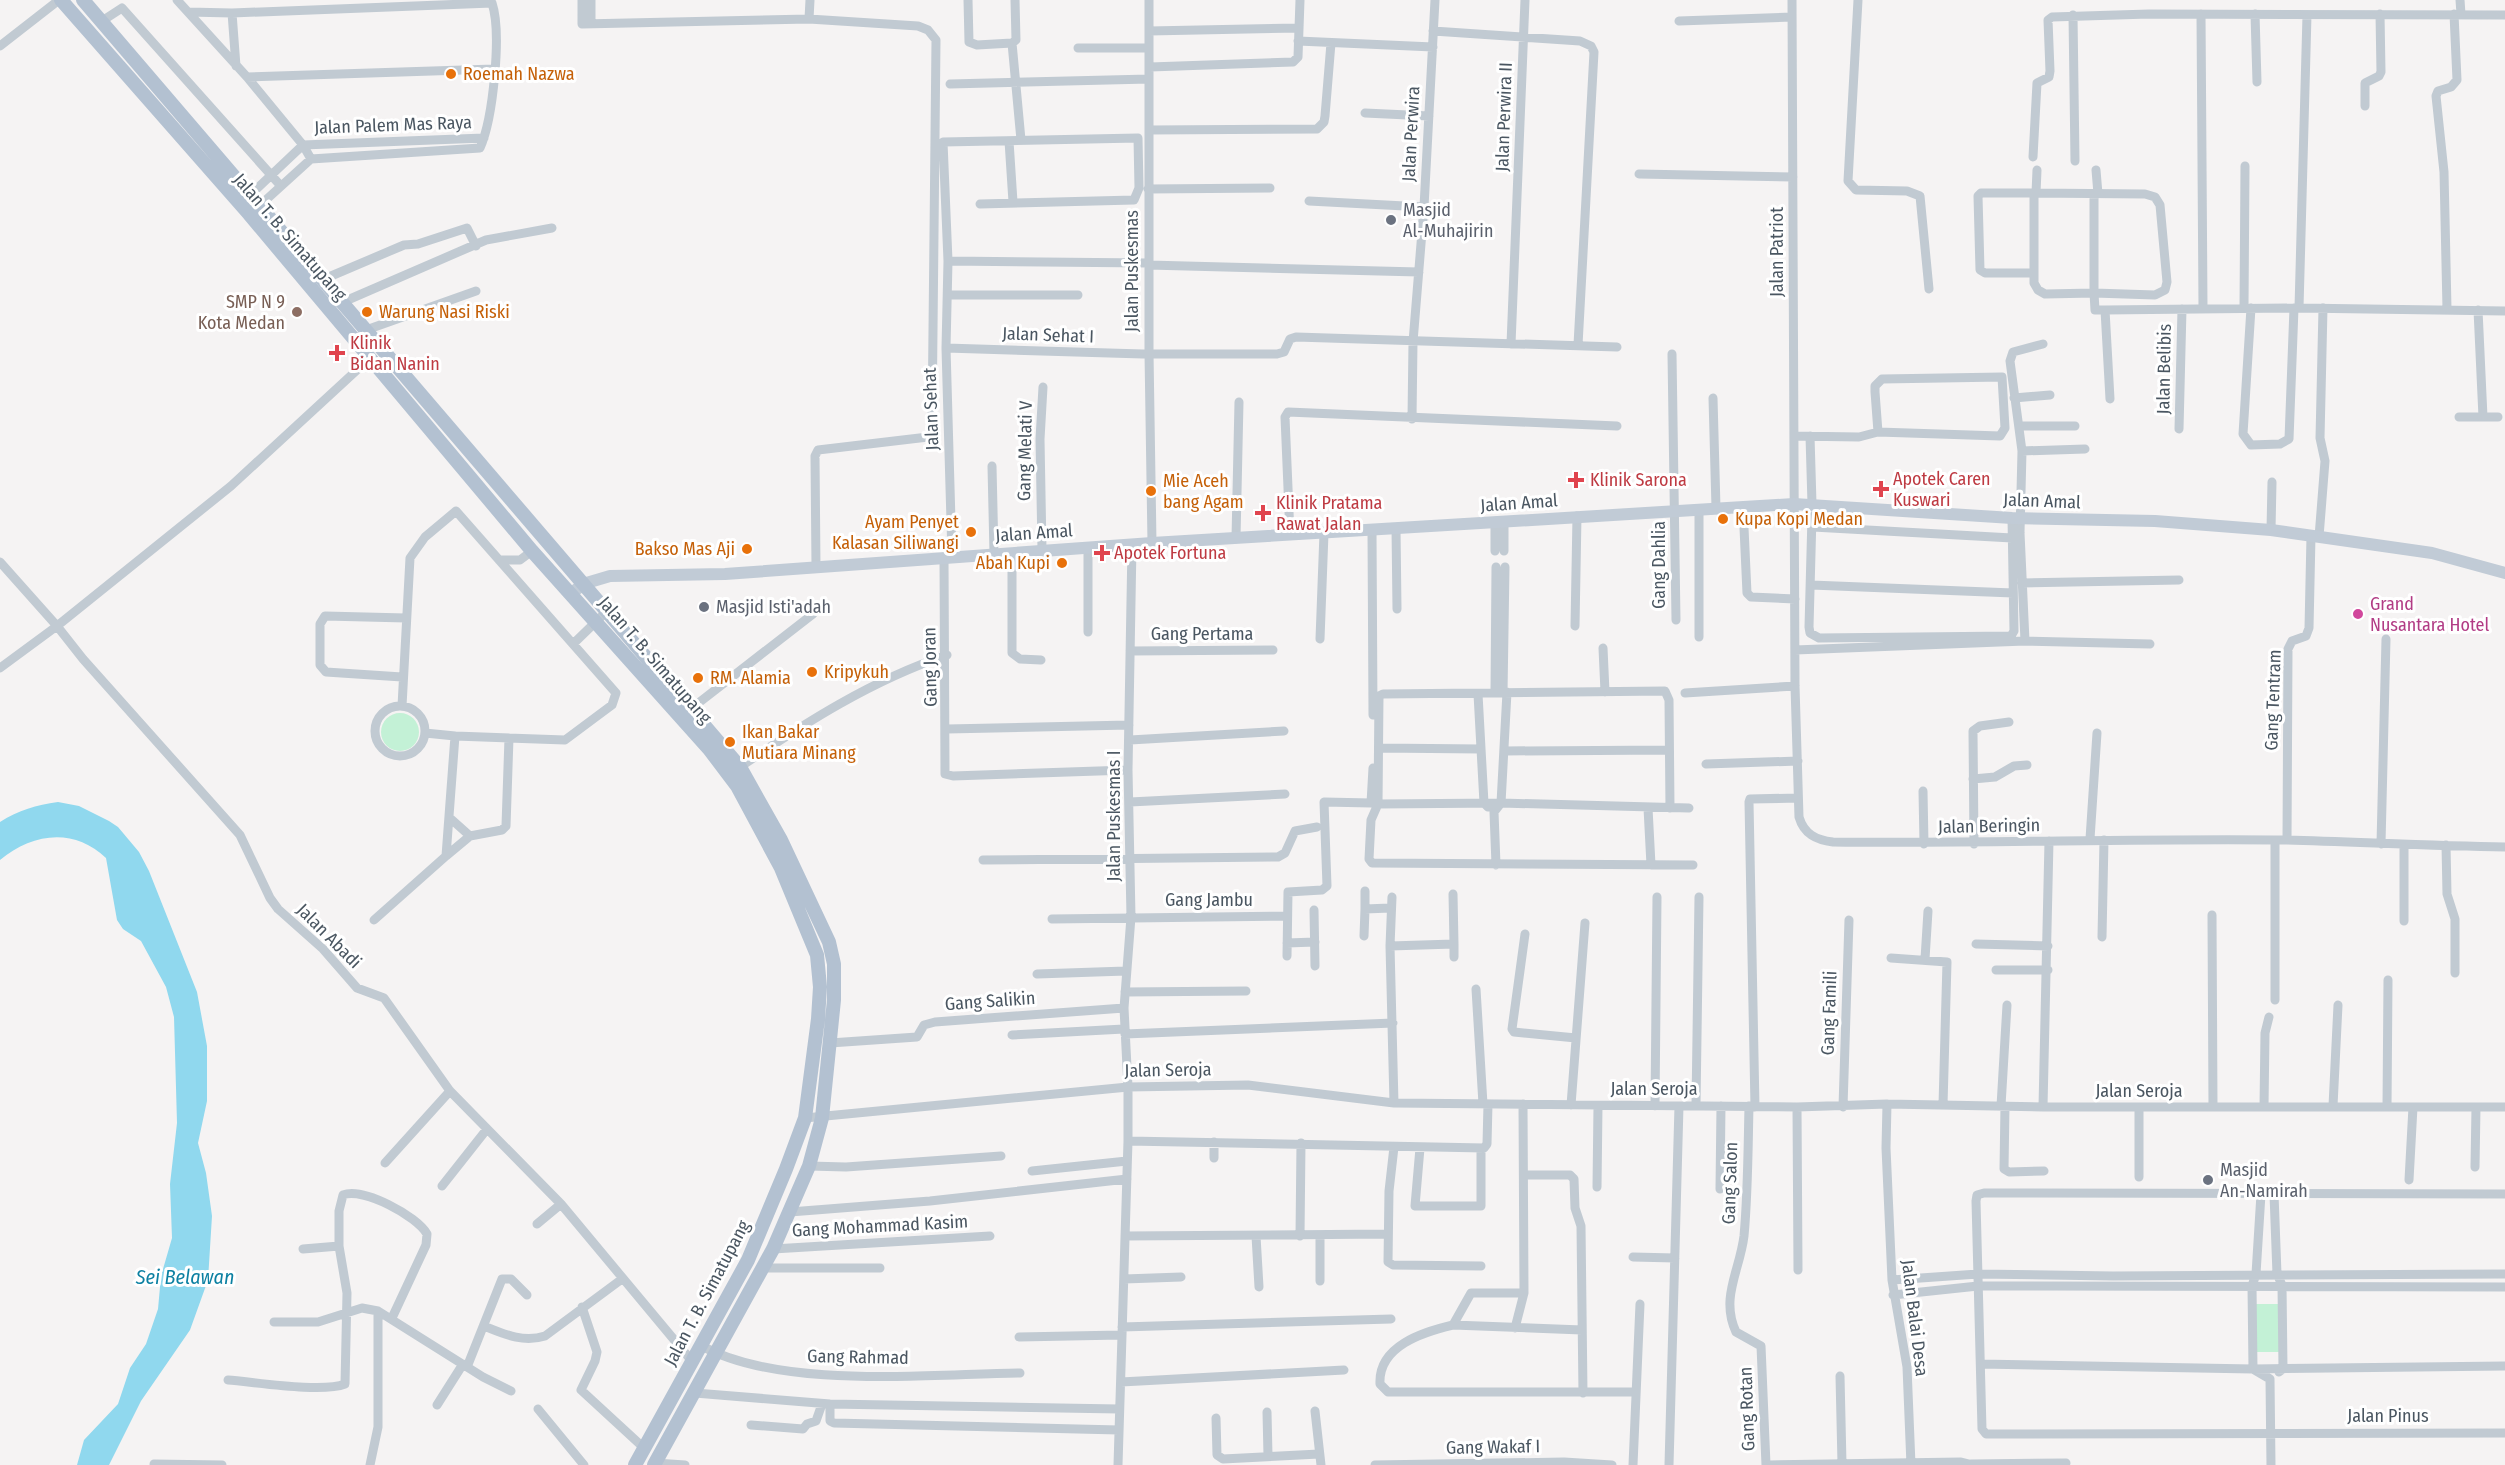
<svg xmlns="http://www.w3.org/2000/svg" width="2505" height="1465" font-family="'Fira Sans Condensed',sans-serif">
	<rect width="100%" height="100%" fill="#f5f3f3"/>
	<!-- green -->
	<path fill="#c3f1d6" d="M381 732a19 19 0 1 1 38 0a19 19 0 1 1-38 0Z
		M2255,1304h27v48h-27z"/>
	<!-- water -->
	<path fill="#90d8ee" d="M58,802l21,4 30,15 9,6 21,25 10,19 48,121 10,54v55l-9,42 8,30 6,43 -4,64 -18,50 -49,71 -32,64h-32l7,-25 34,-36 12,-36 16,-24 12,-35 3,-33 11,-38 -2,-54 7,-61 -3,-106 -8,-30 -25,-46 -18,-12 -6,-9 -11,-62c-32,-31 -74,-25 -106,2v-38c19,-12 36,-17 58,-20z"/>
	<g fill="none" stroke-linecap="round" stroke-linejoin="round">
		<!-- street -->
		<path stroke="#c1cad2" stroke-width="9" d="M177,0l70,77 56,68 8,14
			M582,0v24l227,-5 109,7 10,4 8,10 -4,387 -4,10 -110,13 -3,6 1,111
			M968,0l1,42 8,3 35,-2 4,-3 -1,-40
			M1149,0v353l3,190
			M1792,0l3,686 4,131c5,17 17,23 34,25 151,2 303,-4 454,-2 73,2 145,6 218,7
			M1858,0l-10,181 8,9 51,1 13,5 9,93
			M2460,0l1,14
			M188,12l44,1 260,-10c10,30 1,116 -12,145l-169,11
			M232,13l4,53
			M2201,14l2,294
			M2255,14l2,68
			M2073,15l2,146
			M809,19l1,-19
			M102,21l20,-13 158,177
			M1679,21l113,-4
			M591,24v-24
			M1149,31l149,-3
			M1433,31l147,10 11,5 3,6 -16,293
			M1298,41l135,6
			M1012,43l9,97
			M0,46l59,-46
			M1078,48h71
			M1150,67l143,-5 5,-5 2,-57
			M247,77l247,-8
			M950,84l199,-5
			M2365,106v-23l14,-7 2,-4 -1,-58
			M1365,113l64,3
			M1149,130l168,-1 7,-7 1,-6 6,-73
			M1009,141l4,61
			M303,145l181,-7
			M2033,157l4,-74 12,-6 1,-6 -2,-51 4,-3 97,-3 356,1
			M2096,170l2,24
			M1639,174l154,3
			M1148,189l122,-1
			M2036,193l1,-23
			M2094,194v99l61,2 10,-5 2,-8 -7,-77 -5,-8 -10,-3 -111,-1v90l4,7 7,4 49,-1 1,17h10
			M248,197l55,-52
			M1309,201l115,6
			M257,208l54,-49
			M948,261l200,2
			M1148,265l271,7
			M2033,273h-48l-5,-3 -2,-74 3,-3h53
			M324,279l80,-34 14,-1 49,-16 9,18
			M948,295h130
			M343,302l143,-62 66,-12
			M2244,308l1,-142
			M2251,308l-8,126 8,11 29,-1 9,-5 5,-131
			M2299,308l8,-293
			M2447,309l-3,-137 -8,-76 2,-5 13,-4 6,-7 -3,-66
			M2478,310l5,107
			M366,330l110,-39
			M1511,344l14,-344
			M946,348l197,6h134l7,-2 6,-13 6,-2 321,10
			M1672,354l4,266
			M370,358l-139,128 -174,140 26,33 157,176 30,63 8,11 45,40 34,39 27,10 66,93 111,113 130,156
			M1713,398l3,110
			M2014,398l36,-3
			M2110,399l-5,-89 194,-2 206,3
			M2459,417h39
			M1412,419l1,-77 11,-135 11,-207
			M2019,426h56
			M2179,429l3,-120
			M1794,436l65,1 19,-5 122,4 5,-8 -3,-51 -120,2 -7,7v6l3,40
			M1810,436l2,68
			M2022,451l63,-2
			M992,466l2,88
			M1743,506l4,87 4,4 44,2
			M1699,509v128
			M1812,516l-3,111 1,6 9,5 192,-2 3,-5 -2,-113
			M1495,523v28
			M1504,523v28
			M1813,527l199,11
			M1396,528l1,81
			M1372,530l1,185
			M2271,530l1,-48
			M1290,535l-5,-118 3,-5 329,14
			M2319,537l6,-76 -5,-23 3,-130
			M1236,538l3,-136
			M1042,550l-2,-111 3,-52
			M1012,553v100l8,6 21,1
			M952,556l-6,-208 2,-87 -5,-119 195,-4 1,50 -5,12 -154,4
			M944,557l1,217 8,2 175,-6
			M499,560h21l12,-9
			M0,562l57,64 -57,42
			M2022,583l157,-3
			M1811,585l202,8
			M1575,626l2,-110
			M1088,632v-84
			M1320,639l4,-106
			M2025,641l-5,-108 2,-82 -12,-90 3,-9 30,-8
			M573,644l32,-31
			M1603,648l2,44
			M1795,650l230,-9 125,3
			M1130,651l143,-1
			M402,677l-76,-5 -6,-7v-41l5,-8 81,2
			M1495,693l1,-126
			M1503,693l2,-126
			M1685,693l110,-7
			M1478,694l6,109 4,4
			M375 731a25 25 0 1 1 50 0a25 25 0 1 1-50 0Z
			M692,708l121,-94
			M947,729l182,-4
			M425,733l30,3
			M1130,740l154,-9
			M1379,748l102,1
			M1505,751l164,-1
			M1706,764l92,-3
			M740,767c65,-44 132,-87 207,-112
			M1973,779l22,-2 19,-11 13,-1
			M1923,791l1,53
			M1130,802l155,-8
			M1378,804l123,-1 188,5
			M1648,808l3,57
			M1670,808l-1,-108 -4,-9 -282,3 -4,2 -1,108 -7,16 -2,39 3,4 321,2
			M451,819l19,17
			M2090,839l7,-106
			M2275,840v160
			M2287,840l1,-191 4,-8 14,-5 3,-8 2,-92
			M1974,844l-1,-113 7,-5 29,-4
			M2381,844l5,-205
			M2404,845v76
			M2446,845l1,49 8,25v54
			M446,856l24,-20 32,-6 4,-4 3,-88
			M983,860l295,-3 7,-4 10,-22 22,-4
			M1496,865l-2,-53 7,-9 6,-111
			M1365,891v18l25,-1
			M1453,894l1,50
			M1392,897l-2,49 4,157
			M1314,910l1,56
			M2212,915l1,192
			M1052,919l235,-3
			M374,920l72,-64 9,-120 110,4 47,-35 4,-12 -160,-182 -31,26 -15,21 -8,148
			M1525,934l-13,95 2,3 62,6
			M1364,936l1,-27
			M2102,937l2,-97
			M1287,943l28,-1
			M1976,944l72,2
			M1390,946l64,-2v13
			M1287,956l1,-64 34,-2 5,-4 -3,-84 47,1 2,-35
			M1891,958l56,4 -4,143
			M1925,959l3,-48
			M1996,970h52
			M1037,974l89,-3
			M1476,989l7,115
			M1125,992l121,-1
			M1125,1034l268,-11
			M1012,1035l112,-6
			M830,1043l87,-6 7,-12 11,-3 189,-14
			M1887,1104l-1,44 6,132 15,87 4,98
			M1571,1105l14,-182
			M1696,1105l3,-208
			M1655,1106l2,-209
			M1749,1106c-1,43 -1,87 -5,130 -4,34 -24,62 -8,96l25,14 5,119
			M2001,1106l6,-101
			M2005,1106l-1,63 5,3 35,-1
			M2333,1106l5,-101
			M1755,1107l-6,-305 1,-3 48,-1
			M1797,1107l1,163
			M1843,1107l6,-187
			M2043,1107l6,-266
			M2139,1107v70
			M2264,1107l1,-74 4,-16
			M2387,1107l1,-127
			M805,1118l323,-31 120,-2 146,18 403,4 90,-3 156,3h462
			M1128,1141l356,7 3,-4 1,-40
			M1394,1147l-5,44 -1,71 5,3 88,1
			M1420,1148l-5,58h66v-58
			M1214,1158v-16
			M385,1163l65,-72
			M809,1166l37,1 155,-11
			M2475,1167l1,-60
			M1032,1171l95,-10
			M1526,1175h44l4,4 1,29 6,18 2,167
			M2409,1180l4,-73
			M442,1186l45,-57
			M1597,1187l1,-81
			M1720,1189l1,-83
			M2261,1194l-5,80 -4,12 1,83 17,10
			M2274,1194l3,80 5,11 1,84 -4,3
			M2505,1194l-521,-1 -7,2 -1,6 6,228 4,5 519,-1
			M790,1212l140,-11 197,-22
			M537,1224l24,-20
			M1125,1236l263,-2
			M1256,1236l3,51
			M1300,1236l1,-93
			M1320,1236v45
			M303,1249l36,-3
			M773,1249l217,-13
			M1633,1257l42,1
			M761,1268h119
			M1124,1279l57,-2
			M1892,1280l86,-6 135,2 392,-2
			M1893,1295l85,-9 527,1
			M582,1307l15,45 -2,9 -14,29 63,58
			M274,1322h44l44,-14 16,3 105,66 28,14
			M1453,1325l18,-32h53
			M484,1326c20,8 39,17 61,10l77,-57
			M1122,1327l269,-8
			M1515,1328l9,-35 -1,-189
			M1582,1330l-129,-5c-30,7 -75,21 -73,59l8,8h248
			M1019,1337l102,-2
			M700,1345c80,45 229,29 320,28
			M1981,1364l272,5 252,-3
			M467,1367l35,-88h9l16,16
			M1840,1376l2,88
			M2270,1379l1,86
			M228,1380c27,2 94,13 117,4l2,-91 -8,-47v-35l4,-16c20,-8 74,21 84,39l-1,11 -34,73
			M1121,1382l223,-12
			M695,1393l135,11 289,5
			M830,1404v17l4,2 285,7
			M437,1405l26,-41
			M538,1409l46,56
			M1315,1411l6,54
			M1267,1412l1,44
			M1216,1418l1,37 6,4 96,-5
			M751,1425l52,4 4,-5 9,-3 6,-17
			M655,1463l30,2
			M154,1464l68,1
			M1971,1464l95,-1
			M370,1465l8,-38v-116
			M1118,1465l10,-324v-54l-4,-79 7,-91 -3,-147 4,-225
			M1375,1465l189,-3 48,3
			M1633,1465l7,-161
			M1669,1465l10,-359
			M1770,1465l191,-3 12,3"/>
		<!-- secondary -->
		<path stroke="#c1cbd6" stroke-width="12" d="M572,593l11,-9 27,-8 115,-2 427,-31 642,-39 218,14 143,3 116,9 161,23 73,20"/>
		<!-- primary -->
		<path stroke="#b3c1d1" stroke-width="14" d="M61,0l188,214 283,337 177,198 28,37 44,82 36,87 3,32 -2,32 -13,99 -19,51 -38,91 -113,205
			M83,0l657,767 41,73 48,102 5,22v36l-12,118 -13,48 -36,83 -119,216"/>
	</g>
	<!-- markers -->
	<g fill="#e8710a" stroke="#fff" stroke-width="2">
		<circle cx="451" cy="74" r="6"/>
		<circle cx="367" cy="312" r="6"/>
		<circle cx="1151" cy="491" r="6"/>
		<circle cx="1723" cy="519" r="6"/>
		<circle cx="971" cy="532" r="6"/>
		<circle cx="747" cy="549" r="6"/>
		<circle cx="1062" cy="563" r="6"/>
		<circle cx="812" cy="672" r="6"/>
		<circle cx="698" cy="678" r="6"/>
		<circle cx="730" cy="742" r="6"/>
	</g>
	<g fill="#6b7280" stroke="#fff" stroke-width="2">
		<circle cx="1391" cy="220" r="6"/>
		<circle cx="704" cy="607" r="6"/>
		<circle cx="2208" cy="1180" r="6"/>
	</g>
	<circle fill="#8d6e63" stroke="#fff" stroke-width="2" cx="297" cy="312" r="6"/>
	<g fill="#e0444e" stroke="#fff" stroke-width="2">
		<path d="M334 344h6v6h6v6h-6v6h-6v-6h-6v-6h6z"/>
		<path d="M1573 471h6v6h6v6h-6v6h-6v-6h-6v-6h6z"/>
		<path d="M1878 480h6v6h6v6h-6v6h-6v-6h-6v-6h6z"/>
		<path d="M1260 504h6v6h6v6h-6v6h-6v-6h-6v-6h6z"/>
		<path d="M1099 544h6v6h6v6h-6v6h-6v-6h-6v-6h6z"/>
	</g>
	<circle fill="#d1479c" stroke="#fff" stroke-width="2" cx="2358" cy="614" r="6"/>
	<g text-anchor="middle" stroke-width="6" stroke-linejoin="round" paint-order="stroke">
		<!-- food labels -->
		<g font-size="18" fill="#c56008" stroke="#fff" text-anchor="start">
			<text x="463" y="80">Roemah Nazwa</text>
			<text x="379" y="318">Warung Nasi Riski</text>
			<text x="1163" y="487">Mie Aceh<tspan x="1163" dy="21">bang Agam</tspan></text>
			<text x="1735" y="525">Kupa Kopi Medan</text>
			<text x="959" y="528" text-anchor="end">Ayam Penyet<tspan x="959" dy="21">Kalasan Siliwangi</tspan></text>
			<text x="735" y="555" text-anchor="end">Bakso Mas Aji</text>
			<text x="1050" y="569" text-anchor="end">Abah Kupi</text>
			<text x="824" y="678">Kripykuh</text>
			<text x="710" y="684">RM. Alamia</text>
			<text x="742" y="738">Ikan Bakar<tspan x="742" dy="21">Mutiara Minang</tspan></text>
		</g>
		<!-- street labels -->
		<g font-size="18" fill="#4a5661" stroke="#fff">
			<text transform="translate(1504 117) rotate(-88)" y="6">Jalan Perwira II</text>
			<text transform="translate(393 125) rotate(-2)" y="6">Jalan Palem Mas Raya</text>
			<text transform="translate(1411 134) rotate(-87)" y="6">Jalan Perwira</text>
			<text transform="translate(290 237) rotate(49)" y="6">Jalan T. B. Simatupang</text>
			<text transform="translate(1777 252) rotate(-90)" y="6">Jalan Patriot</text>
			<text transform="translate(1132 271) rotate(-90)" y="6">Jalan Puskesmas</text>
			<text transform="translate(1048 335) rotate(2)" y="6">Jalan Sehat I</text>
			<text transform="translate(2164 369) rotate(-89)" y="6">Jalan Belibis</text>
			<text transform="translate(931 409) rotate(-92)" y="6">Jalan Sehat</text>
			<text transform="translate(1025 451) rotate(-89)" y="6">Gang Melati V</text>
			<text transform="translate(2042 501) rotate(2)" y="6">Jalan Amal</text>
			<text transform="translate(1519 503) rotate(-4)" y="6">Jalan Amal</text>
			<text transform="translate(1034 533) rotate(-4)" y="6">Jalan Amal</text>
			<text transform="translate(1659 565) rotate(-90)" y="6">Gang Dahlia</text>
			<text x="1202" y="640">Gang Pertama</text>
			<text transform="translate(655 660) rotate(49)" y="6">Jalan T. B. Simatupang</text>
			<text transform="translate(930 667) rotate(-91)" y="6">Gang Joran</text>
			<text transform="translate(2273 700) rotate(-88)" y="6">Gang Tentram</text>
			<text transform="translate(1114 816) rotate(-90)" y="6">Jalan Puskesmas I</text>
			<text transform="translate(1989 826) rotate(-1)" y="6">Jalan Beringin</text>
			<text x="1209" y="906">Gang Jambu</text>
			<text transform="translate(329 936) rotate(45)" y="6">Jalan Abadi</text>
			<text transform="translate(990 1001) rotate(-4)" y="6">Gang Salikin</text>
			<text transform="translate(1829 1013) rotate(-88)" y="6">Gang Famili</text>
			<text transform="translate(1168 1070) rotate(-1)" y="6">Jalan Seroja</text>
			<text x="1654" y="1095">Jalan Seroja</text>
			<text x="2139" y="1097">Jalan Seroja</text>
			<text transform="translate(1730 1183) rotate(-88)" y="6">Gang Salon</text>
			<text transform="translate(880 1226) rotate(-3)" y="6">Gang Mohammad Kasim</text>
			<text transform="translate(707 1293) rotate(-62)" y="6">Jalan T. B. Simatupang</text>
			<text transform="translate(1915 1318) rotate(83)" y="6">Jalan Balai Desa</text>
			<text transform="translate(858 1357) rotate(1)" y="6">Gang Rahmad</text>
			<text transform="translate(1747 1409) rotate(-92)" y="6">Gang Rotan</text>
			<text x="2388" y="1422">Jalan Pinus</text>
			<text transform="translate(1493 1447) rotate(-1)" y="6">Gang Wakaf I</text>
		</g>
		<!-- worship labels -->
		<g font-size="18" fill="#5b616d" stroke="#fff" text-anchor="start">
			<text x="1403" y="216">Masjid<tspan x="1403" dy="21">Al-Muhajirin</tspan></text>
			<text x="716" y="613">Masjid Isti'adah</text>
			<text x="2220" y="1176">Masjid<tspan x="2220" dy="21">An-Namirah</tspan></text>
		</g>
		<!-- education labels -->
		<g font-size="18" fill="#785e54" stroke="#fff" text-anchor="end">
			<text x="285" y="308">SMP N 9<tspan x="285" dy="21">Kota Medan</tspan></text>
		</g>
		<!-- health labels -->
		<g font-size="18" fill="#be3a42" stroke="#fff" text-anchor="start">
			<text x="350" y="349">Klinik<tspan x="350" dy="21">Bidan Nanin</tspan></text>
			<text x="1893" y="485">Apotek Caren<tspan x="1893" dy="21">Kuswari</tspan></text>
			<text x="1590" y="486">Klinik Sarona</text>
			<text x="1276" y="509">Klinik Pratama<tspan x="1276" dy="21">Rawat Jalan</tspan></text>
			<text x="1114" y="559">Apotek Fortuna</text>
		</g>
		<!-- hotel labels -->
		<g font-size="18" fill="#b23c85" stroke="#fff" text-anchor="start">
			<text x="2370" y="610">Grand<tspan x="2370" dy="21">Nusantara Hotel</tspan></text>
		</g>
		<!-- water labels -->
		<g font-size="20" font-style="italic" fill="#0c80a2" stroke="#fff">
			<text x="185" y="1284">Sei Belawan</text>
		</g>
	</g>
</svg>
